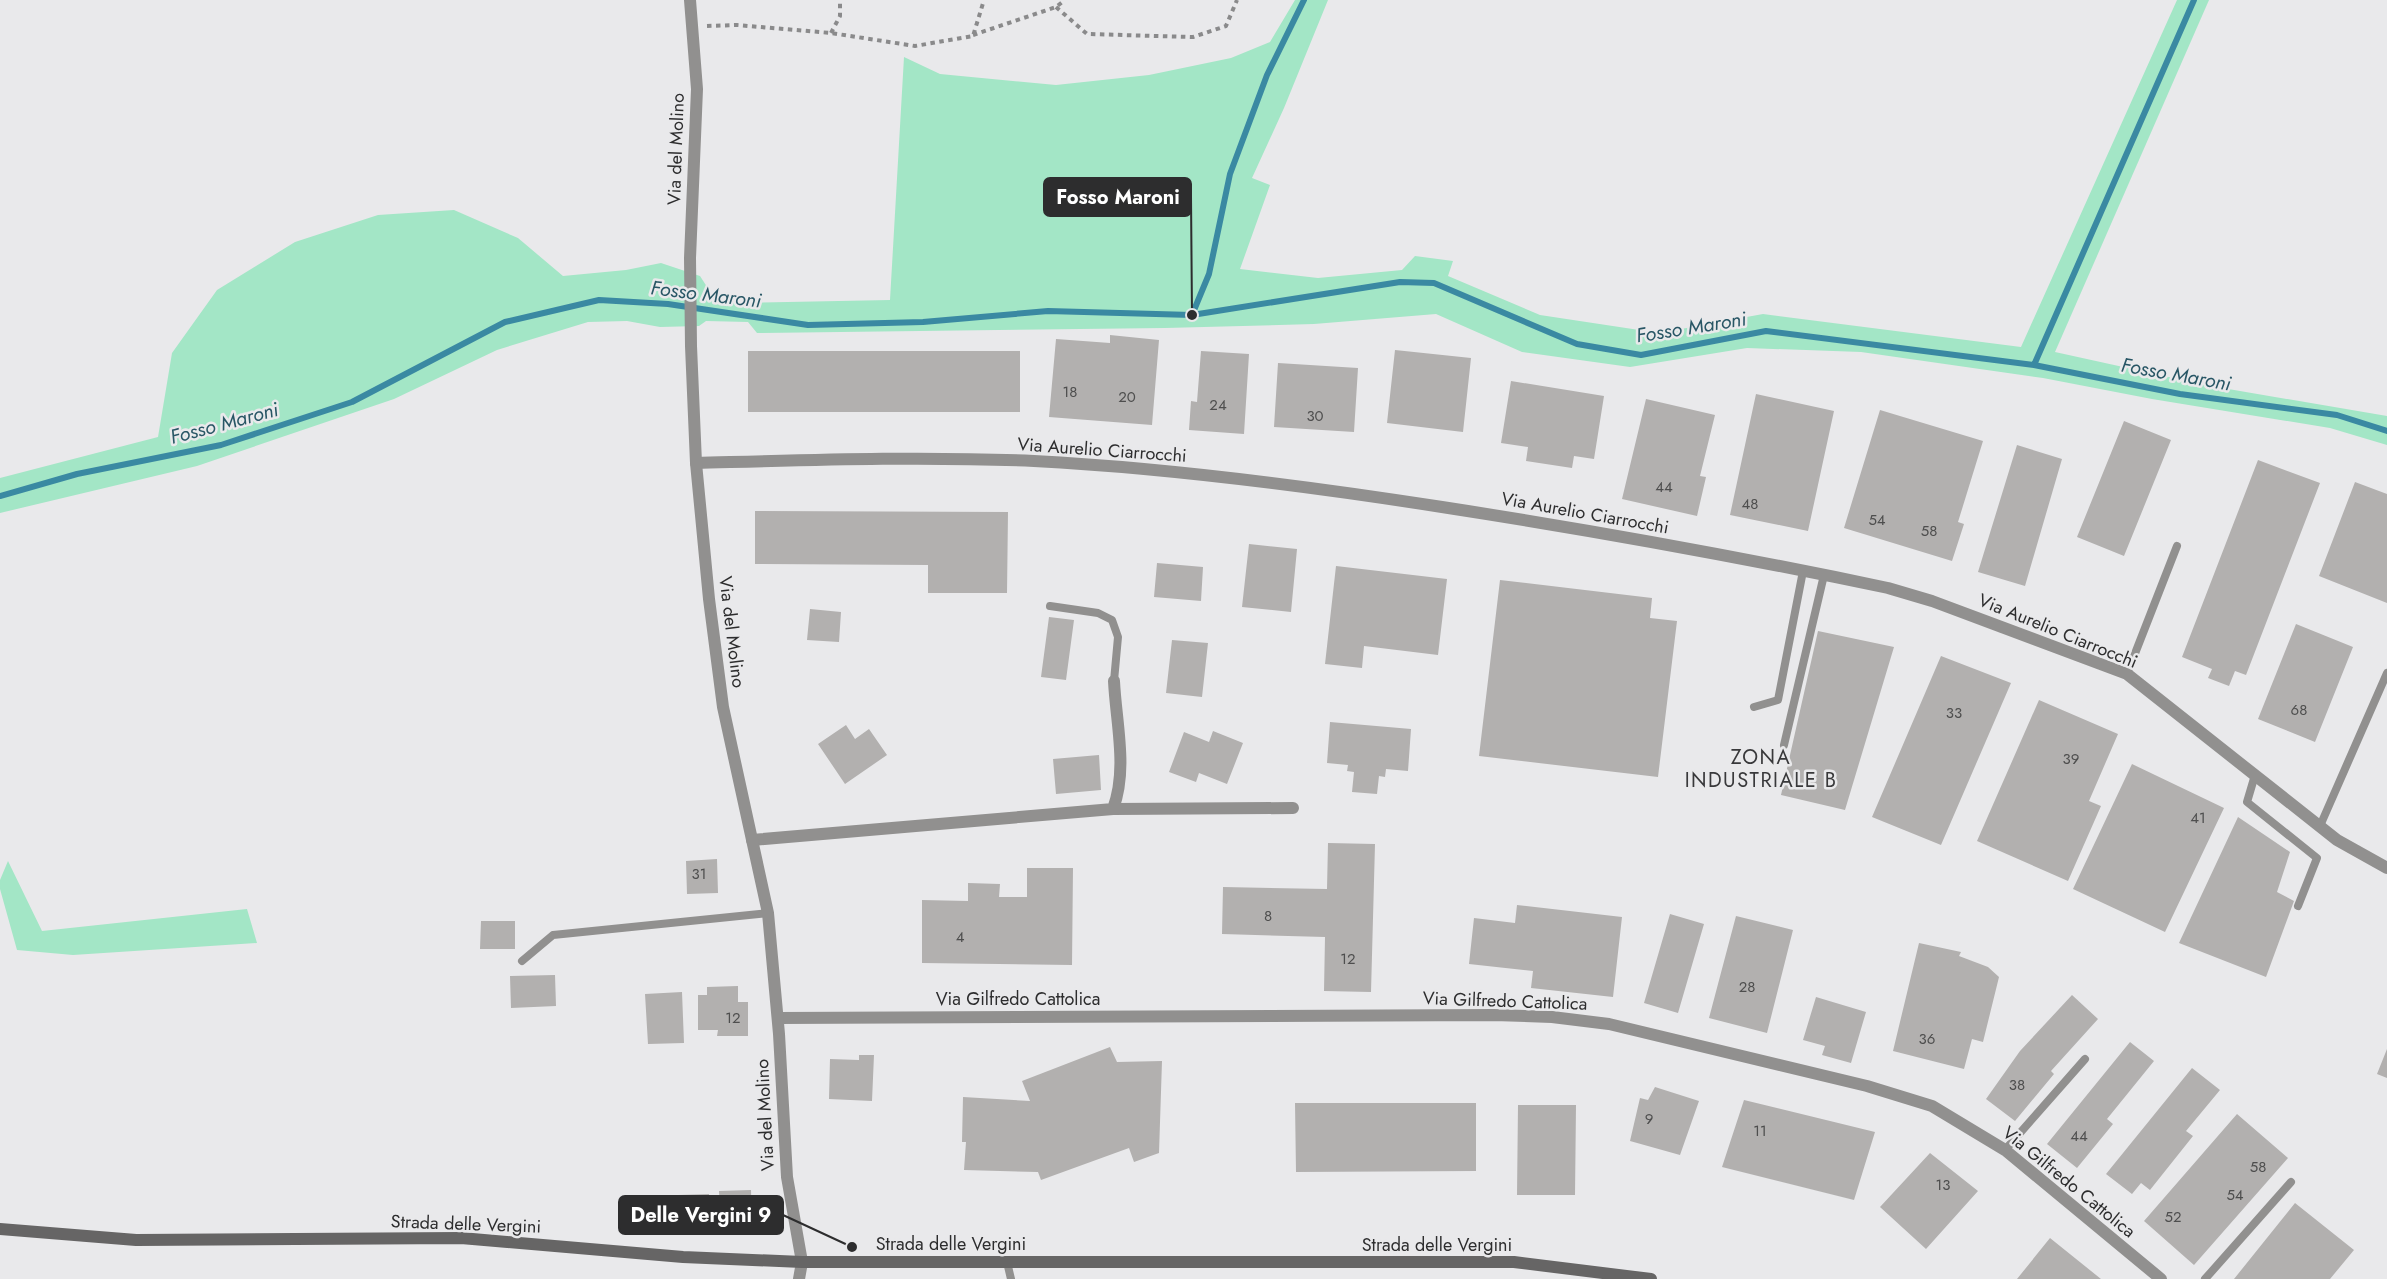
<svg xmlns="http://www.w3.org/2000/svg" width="2387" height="1279" font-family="Jost,sans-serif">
	<rect width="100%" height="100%" fill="#e9e9eb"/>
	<!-- green -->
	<path fill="#a3e6c6" d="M1295,0h33l-44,108 -32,70 18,7 -30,84 78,9 84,-8 13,-14 38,5 -5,15 92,39 119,18 104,-19 258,33 156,-347h32l-154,352 150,33 182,31v29l-57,-17 -178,-29 -109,-21 -182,-26 -114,-4 -117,19 -108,-15 -86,-38 -122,10 -149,4 -408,5 -9,-11 -42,-1 -7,5 -39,1 -33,-6 -39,1 -91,28 -103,49 -197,67 -197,47v-35l158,-41 14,-84 45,-63 78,-48 83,-27 76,-5 64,28 45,38 63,-6 35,-7 39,13 11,17 21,10 158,-3 14,-243 36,17 116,11 93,-10 82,-17 39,-16z
		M8,861l34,70 205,-22 10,34 -184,12 -56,-5 -17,-61v-9z"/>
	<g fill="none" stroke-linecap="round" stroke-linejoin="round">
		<!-- stream -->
		<path stroke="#3a89a2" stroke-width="6" d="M1192,315l17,-41 21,-100 37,-99 37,-75
			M2034,365l160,-365
			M0,496l77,-22 144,-29 131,-43 153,-80 94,-22 69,4 140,21 115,-3 125,-11 144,4 208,-33 34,1 143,61 64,11 125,-24 268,34 146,29 157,21 50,16"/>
	</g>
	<!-- building -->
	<path fill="#b2b0af" d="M1110,335l49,5 -7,85 -103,-8 7,-78 54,4z
		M1395,350l76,8 -8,74 -76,-9z
		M748,351h272v61h-272z
		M1201,351l48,3 -5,80 -55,-4 2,-29 6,1z
		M1278,363l80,5 -4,64 -80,-5z
		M1511,381l93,15 -10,63 -20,-3 -2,12 -46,-7 2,-14 -27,-4z
		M1756,394l78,17 -26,120 -78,-16z
		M1646,399l69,16 -15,61 6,1 -9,39 -75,-17z
		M1880,410l103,31 -25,81 6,2 -12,37 -108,-33z
		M2124,421l47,19 -47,116 -47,-19z
		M2017,445l45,14 -37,127 -47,-14z
		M2258,460l62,23 -74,192 -11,-4 -6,15 -21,-8 4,-9 -30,-12z
		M2355,482l32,12v109l-68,-27z
		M755,511l253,1 -1,81h-79v-28l-173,-1z
		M1249,544l48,5 -6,63 -49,-5z
		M1157,563l46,4 -2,34 -47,-4z
		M1336,566l111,13 -9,76 -74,-9 -2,22 -37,-4z
		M1500,580l152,18 -2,20 27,3 -19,156 -179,-21z
		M810,609l31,3 -2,30 -32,-2z
		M1049,617l25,3 -8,60 -25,-3z
		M2296,624l57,23 -38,95 -57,-23z
		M1818,631l76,16 -49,163 -64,-15z
		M1172,640l36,3 -6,54 -36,-4z
		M1941,656l70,27 -70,162 -69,-28z
		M2039,700l79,34 -29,67 12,5 -33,75 -91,-40z
		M1330,722l81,7 -3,42 -22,-2 -1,8 -6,-1 -2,18 -25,-2 2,-20 -7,-1 1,-6 -21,-2z
		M846,725l9,14 14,-10 18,26 -42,29 -27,-40z
		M1213,731l30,12 -16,41 -28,-11 -3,9 -27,-10 15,-40 25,10z
		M1099,755l2,35 -45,4 -3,-35z
		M2132,764l92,44 -59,124 -92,-43z
		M2238,817l52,35 -13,40 17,9 -28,76 -87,-34z
		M1328,843l47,1 -4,148 -47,-1 1,-54 -103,-3 1,-47 104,2z
		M717,859l1,34 -31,1 -1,-33z
		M1027,868h46l-1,97 -150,-2v-63l46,1v-18l32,1 -1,13h28z
		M1517,905l105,12 -9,80 -82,-9 2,-17 -64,-7 5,-46 41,5z
		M1670,914l34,10 -26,89 -34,-10z
		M1736,916l57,14 -26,103 -58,-15z
		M481,921h34v28h-35z
		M1919,943l42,9 -2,4 29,11 11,10 -16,65 -11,-3 -8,30 -71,-18z
		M555,975l1,31 -45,2 -1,-32z
		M738,986v16h10v34h-31l1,-6h-20v-35h9v-8z
		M682,992l2,51 -36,1 -3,-50z
		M2072,995l26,24 -47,52 3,3 -39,47 -29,-22 34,-48z
		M1816,997l50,15 -15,51 -29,-8 3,-9 -22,-6z
		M2130,1042l24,19 -47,58 6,5 -36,44 -30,-24z
		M1110,1047l7,15 45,-1 -3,92 -25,9 -5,-14 -88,32 -3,-8 -74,-2 2,-28h-4l1,-45 67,4 -8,-20z
		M2387,1049v29l-10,-4z
		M859,1055h15l-2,46 -43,-2 1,-40 29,1z
		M2192,1068l28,22 -34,41 7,5 -43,54 -9,-7 -9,11 -26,-20z
		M1655,1087l44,14 -19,54 -50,-14 10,-43 8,2z
		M1744,1100l131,32 -21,68 -132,-33z
		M1295,1103h181v68l-180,1z
		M1518,1105h58l-1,90h-58z
		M2237,1114l51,44 -94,107 -50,-44z
		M1930,1153l48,38 -52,58 -46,-42z
		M751,1190l1,33 -31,2 -2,-34z
		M709,1194l2,33 -32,2 -1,-34z
		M2295,1203l59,47 -24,29h-96z
		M2050,1238l51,41h-84z"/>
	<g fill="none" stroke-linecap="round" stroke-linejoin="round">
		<!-- path -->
		<path stroke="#8a8a8b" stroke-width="4" stroke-dasharray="4.5 4.5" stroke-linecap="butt" d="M1056,7l31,27 106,3 33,-11 11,-26
			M707,26l30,-1 94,8 84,13 58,-10 11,-36
			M831,33l9,-17v-16
			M973,35l83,-28 9,-7"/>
		<!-- service -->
		<path stroke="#91908f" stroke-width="8" d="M1050,606l48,7 14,7 6,17 -4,44
			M2127,674l50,-128
			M1754,707l24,-7 25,-129
			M1784,745l40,-170
			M2255,775l-8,27 70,56 -19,48
			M2320,826l67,-153
			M522,961l31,-26 215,-22
			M2005,1150l80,-91
			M1007,1262l4,17
			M2205,1279l86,-97"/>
		<!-- minor -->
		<path stroke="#91908f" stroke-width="12" d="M696,463c113,-3 226,-7 338,-2 137,7 273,25 408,46 149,23 298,50 446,81l44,13 195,73 210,166 50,28
			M1113,809c15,-40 3,-86 1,-128
			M752,840l361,-31 180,-1
			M778,1018l716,-3 58,2 57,7 258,62 65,20 73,44 156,129
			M799,1279l3,-17"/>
		<!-- tertiary -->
		<path stroke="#91908f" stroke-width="12" d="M690,0l7,89 -7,169 1,88 5,117 13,136 14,108 45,206 11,121 8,143 15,85"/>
		<!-- secondary -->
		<path stroke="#666565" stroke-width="12" d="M0,1229l136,11 325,-2 222,19 119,5h712l137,17"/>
	</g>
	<g text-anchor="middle" stroke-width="5" stroke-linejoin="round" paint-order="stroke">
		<!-- number labels -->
		<g font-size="15" fill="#4e4e4e">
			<text x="1070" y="397">18</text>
			<text x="1127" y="402">20</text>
			<text x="1218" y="410">24</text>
			<text x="1315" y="421">30</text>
			<text x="1664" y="492">44</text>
			<text x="1750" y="509">48</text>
			<text x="1877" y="525">54</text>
			<text x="1929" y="536">58</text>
			<text x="2299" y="715">68</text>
			<text x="1954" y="718">33</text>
			<text x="2071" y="764">39</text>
			<text x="2198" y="823">41</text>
			<text x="699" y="879">31</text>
			<text x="1268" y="921">8</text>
			<text x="960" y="942">4</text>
			<text x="1348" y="964">12</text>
			<text x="1747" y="992">28</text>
			<text x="733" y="1023">12</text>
			<text x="1927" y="1044">36</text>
			<text x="2017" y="1090">38</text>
			<text x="1649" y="1124">9</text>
			<text x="1760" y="1136">11</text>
			<text x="2079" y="1141">44</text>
			<text x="2258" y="1172">58</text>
			<text x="1943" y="1190">13</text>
			<text x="2235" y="1200">54</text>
			<text x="2173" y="1222">52</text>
		</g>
		<!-- street labels -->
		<g font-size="18" fill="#2d2d2e" stroke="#e9e9eb">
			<text transform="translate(676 149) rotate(-88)" y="6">Via del Molino</text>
			<text transform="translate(1102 450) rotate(4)" y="6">Via Aurelio Ciarrocchi</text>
			<text transform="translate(1585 513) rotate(10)" y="6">Via Aurelio Ciarrocchi</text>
			<text transform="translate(2058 631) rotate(22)" y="6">Via Aurelio Ciarrocchi</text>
			<text transform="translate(732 632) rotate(83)" y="6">Via del Molino</text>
			<text x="1018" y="1005">Via Gilfredo Cattolica</text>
			<text transform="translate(1505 1001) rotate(2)" y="6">Via Gilfredo Cattolica</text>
			<text transform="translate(765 1115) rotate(-93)" y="6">Via del Molino</text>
			<text transform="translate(2069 1182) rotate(39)" y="6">Via Gilfredo Cattolica</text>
			<text transform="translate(466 1224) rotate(2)" y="6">Strada delle Vergini</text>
			<text x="951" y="1250">Strada delle Vergini</text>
			<text x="1437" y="1251">Strada delle Vergini</text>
		</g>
		<!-- water labels -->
		<g font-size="20" font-style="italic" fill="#285665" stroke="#e9e9eb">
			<text transform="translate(706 294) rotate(7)" y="7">Fosso Maroni</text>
			<text transform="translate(1691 327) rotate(-9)" y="7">Fosso Maroni</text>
			<text transform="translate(2176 374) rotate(10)" y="7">Fosso Maroni</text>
			<text transform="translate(224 423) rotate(-15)" y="7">Fosso Maroni</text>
		</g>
		<!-- neighbourhood labels -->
		<g font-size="20" letter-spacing="1.5" fill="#39393b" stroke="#e9e9eb">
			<text x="1761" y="764">ZONA<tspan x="1761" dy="23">INDUSTRIALE B</tspan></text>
		</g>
	</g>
	<!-- callouts -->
	<path fill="none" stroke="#2d2d2e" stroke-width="2" d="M1192 315L1191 197M852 1247L783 1215"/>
	<g fill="#2d2d2e" stroke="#e9e9eb" stroke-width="2">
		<circle cx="1192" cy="315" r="6"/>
		<circle cx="852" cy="1247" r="6"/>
	</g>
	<g fill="#2d2d2e" stroke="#2d2d2e" stroke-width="2">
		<rect x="1044" y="178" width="147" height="38" rx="6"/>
		<rect x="619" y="1196" width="164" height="38" rx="6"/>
	</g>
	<g font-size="20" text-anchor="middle" font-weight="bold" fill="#fff">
		<text x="1118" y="204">Fosso Maroni</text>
		<text x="701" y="1222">Delle Vergini 9</text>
	</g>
</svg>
